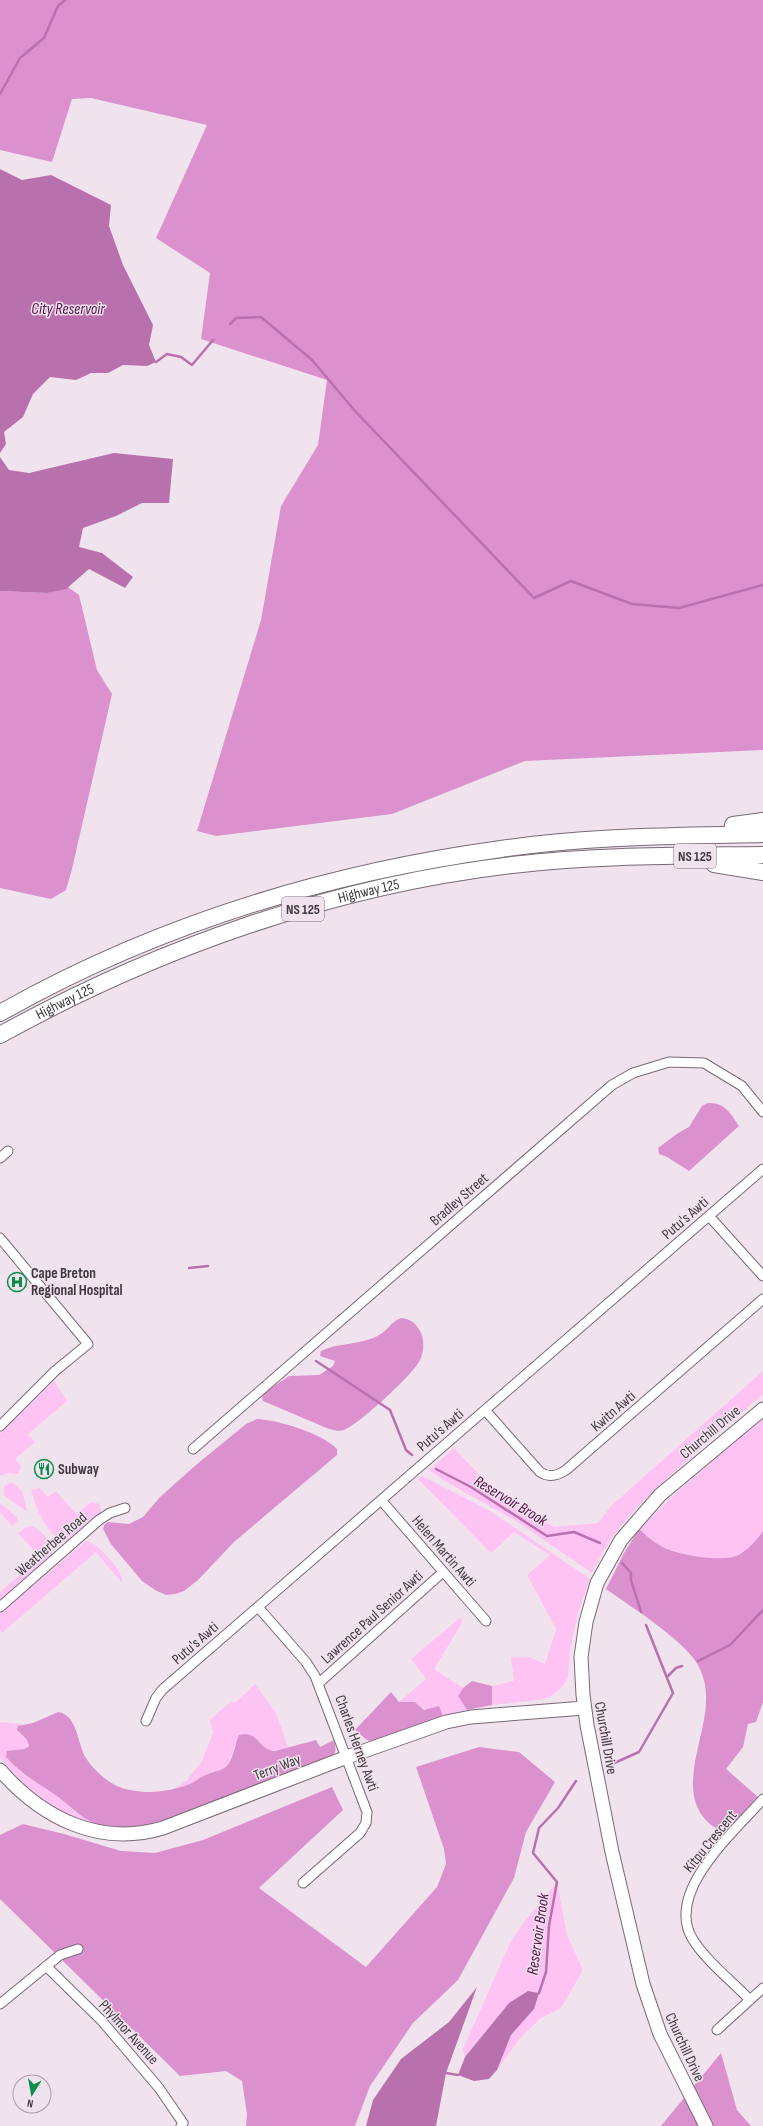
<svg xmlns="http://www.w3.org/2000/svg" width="763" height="2126" font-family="'Sofia Sans Condensed',sans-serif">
	<rect width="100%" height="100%" fill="#f1e3ee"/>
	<!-- green -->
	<path fill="#fec3f3" d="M763,1371v23c-24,21 -49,42 -73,64 -39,34 -76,67 -98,115l-76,-52 -73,-41 -14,-10 25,-22 41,43 59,36 44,-4 13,-17z
		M54,1381l13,20 -39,33 7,8 -20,17 6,7 -3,8 -10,-1 -8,3v-42z
		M763,1417v114c-6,9 -17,21 -27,25 -15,6 -61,-1 -75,-10 -8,-4 -15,-11 -22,-17l39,-38z
		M422,1476l70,36 98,67 -12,34 -8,37 -2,27 -5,9 -13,11 -11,3 -47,5v-19l22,-5 -3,-24h18l16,7 11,-35 -29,-54 23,-20 -36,-23 -23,21 -73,-74z
		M12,1482l10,9 5,20 -3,-1 -20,-15v-9z
		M40,1488l8,9 8,-6 20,23 15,-12 9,2 1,8 -32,28 -3,2 -5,-1c-17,-12 -24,-31 -30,-51z
		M0,1503l17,14v4l-5,5 -12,-14z
		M31,1526c10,3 23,18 21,29l-52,46v-9l40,-35 -22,-24 9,-6z
		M86,1541c10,0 39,31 36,42l-26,-31 -94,81 -2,-3v-16z
		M461,1617l1,6 -28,46 29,19 -5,8 9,14 -24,6 -4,-10 -13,4 -11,-8h-16l27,-23 -15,-20z
		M255,1684l21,29 12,34c-12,4 -22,7 -29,-6l-23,1 -8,22 -6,6 -15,4 -15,9 -22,8 16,-10 16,-20 11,-28 -3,-13 21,-19 4,2z
		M0,1722l22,2 -3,2 -1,6 11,11 -5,6 -13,2 -5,6c15,18 31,25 49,38 15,10 28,22 44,30 -43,-9 -71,-35 -99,-67z
		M557,1882l10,53 16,35 -22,38 -20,10 -21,20 -23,32 14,-35 23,-26 -25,-6 -44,54 -2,-8 47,-106 13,-20z"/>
	<!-- forest -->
	<path fill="#dc91cf" d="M0,0h763v750l-238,11 -133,53 -176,22 -19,-5 64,-211 20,-114 37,-61 9,-65 -126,-41 9,-66 -54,-35 51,-113 -116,-27 -19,1 -20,63 -52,-12z
		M68,587l11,8 18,75 15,24 -40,175 -6,21 -15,9 -51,-11v-297l47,2z
		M708,1103c17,-1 23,11 31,23l-50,45 -22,-14 -8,-3 -1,-6 20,-15 11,-6 13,-21z
		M401,1318c9,1 14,4 19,13 5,9 4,20 0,29 -6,14 -62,65 -76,70 -5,2 -10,0 -15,-1l-66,-28 -1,-4 3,-5 24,-16 30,-1 14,-9 2,-5 -15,-5 1,-5c16,-8 35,-6 52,-13 13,-4 18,-17 28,-20z
		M257,1419c21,1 65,14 80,30v6l-103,87 -36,38 -14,11 -9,3 -9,1 -11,-5 -13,-9 -31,-37 -8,-15 1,-4 4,-3 21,2 14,-7 17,-20 36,-32 50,-41z
		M639,1529c7,6 14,13 22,17 14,9 60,16 75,10 10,-4 21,-16 27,-25v171l-7,20 -8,2 -5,23 -17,22 32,28 -26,29c-8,4 -15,4 -22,-2 -37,-32 -2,-88 -4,-128 0,-9 -2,-18 -6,-27 -11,-26 -69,-62 -94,-80l18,-36z
		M472,1681l20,5v19l-25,5 -9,-14 5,-8z
		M391,1692l8,10h16l9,8 15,-4 4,10 -68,26 -8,-2 -12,-10z
		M58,1712c20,3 19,32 28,46 6,10 19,22 29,27 23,11 54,8 77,-2 5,-3 10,-7 16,-9 7,-3 16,-3 21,-11 5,-8 6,-19 10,-28 21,-5 18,15 36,16l41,-11 4,7 14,-7c3,12 2,15 -9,22 -31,11 -63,22 -94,34 -36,12 -94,41 -132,29 -18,-6 -30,-21 -45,-31 -18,-12 -34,-21 -48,-37l1,-6 17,-2 5,-3 -2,-6 -10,-10 1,-4 15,-3z
		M479,1747l40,5 36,30 -29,50 -12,46 -56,102 -45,43 -43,63 -15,40h-109l1,-12 -5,-33 -16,-10 -46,5 -180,-177v-64l23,-11 41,10 57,17 34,2 48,-13 129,-53 11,23 -84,78 107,79 71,-80 9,-23 -2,-15 -28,-82z
		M721,2053l16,57 14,16h-90z"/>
	<!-- water -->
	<path fill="#b971ae" d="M0,169l22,11 29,-5 60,30 -2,21 14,39 30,60 -4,20 7,17 -9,4 -24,-1 -15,8h-17l-15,7 -26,-3 -17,17 -10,23 -19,15 2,12 -6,9z
		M114,453l59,6 -4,44h-27l-26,13 -33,12 -4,19 23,6 31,24 -8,11 -36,-19 -23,20 -19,4 -47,-2v-134l9,13 20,3z
		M477,1987l-31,86 -10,53h-70l7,-26 28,-41 48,-37z
		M528,1991l11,2 -5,16 -23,26 -14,35 -8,9 -15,2 -16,-6 7,-18 44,-54z"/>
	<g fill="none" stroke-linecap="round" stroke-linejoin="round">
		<!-- stream -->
		<path stroke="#b971ae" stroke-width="2.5" d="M0,94l20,-36 24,-20 14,-32 7,-6
			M230,324l6,-6 25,-1 51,43 43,51 179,187 37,-17 61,23 47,4 84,-23
			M156,362l11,-8 14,3 11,8 21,-25
			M189,1268l19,-2
			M316,1361l74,49 16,40 6,5
			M436,1469l35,18 76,49 27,-4 26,11
			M622,1563l9,10v7l10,32
			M698,1661l32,-16 33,-35
			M667,1677l9,-9 6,-2
			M612,1764l27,-12 34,-59 -27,-68
			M539,1993l7,-21 3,-46 8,-44 -24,-29 6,-25 19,-20 18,-27
			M446,2073l12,2"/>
		<defs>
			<path id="street" d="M0,1158l8,-7
				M709,1216l54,60
				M0,1238l88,106 -33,27 -55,55
				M485,1410l55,62c9,6 17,4 26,-2l197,-171
				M193,1449l419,-364 21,-12 36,-11 35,1 38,23 21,26
				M381,1500l105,121
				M0,1607l99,-87 11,-7 15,-5
				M258,1607l48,55 9,14 52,136 -1,11 -6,10 -57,50
				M319,1683l124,-111
				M146,1721l10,-23 6,-8 601,-521
				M46,1966l56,55 57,67 24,35 -2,3
				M750,2000c-17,-18 -46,-41 -58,-62 -27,-47 43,-107 71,-139
				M0,2004l60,-49 18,-6
				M717,2030l46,-42"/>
			<path id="secondary" d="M0,1770c42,48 99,77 163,58l184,-71 99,-35 25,-5 113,-9
				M706,2126l-46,-92 -17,-50 -31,-132 -25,-127 -4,-30 -2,-38 5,-35 11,-39 24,-43 39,-45 103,-86"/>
			<g id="highway">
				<path d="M733,825l30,-4"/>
				<path d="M714,864l49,8"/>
				<path d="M0,1013c154,-87 326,-140 501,-164 86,-13 175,-13 262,-15"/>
				<path id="s1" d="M0,1035c157,-87 333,-149 512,-170 83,-10 167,-9 251,-10"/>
			</g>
		</defs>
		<!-- street casing -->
		<use href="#street" stroke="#776a75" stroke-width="11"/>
		<!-- secondary casing -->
		<use href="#secondary" stroke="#776a75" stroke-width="15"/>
		<!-- highway casing -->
		<use href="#highway" stroke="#776a75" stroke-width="18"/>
		<!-- street -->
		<use href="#street" stroke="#fff" stroke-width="9"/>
		<!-- secondary -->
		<use href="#secondary" stroke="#fff" stroke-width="13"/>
		<!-- highway -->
		<use href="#highway" stroke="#fff" stroke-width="16"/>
	</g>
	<!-- icons -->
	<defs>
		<symbol id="hospital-ring" viewBox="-11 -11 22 22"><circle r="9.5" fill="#f1e3ee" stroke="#0b8e4b" stroke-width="1.5"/><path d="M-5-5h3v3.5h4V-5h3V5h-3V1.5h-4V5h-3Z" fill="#0b8e4b"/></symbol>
		<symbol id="restaurant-ring" viewBox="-11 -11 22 22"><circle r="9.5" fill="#f1e3ee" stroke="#0b8e4b" stroke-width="1.5"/><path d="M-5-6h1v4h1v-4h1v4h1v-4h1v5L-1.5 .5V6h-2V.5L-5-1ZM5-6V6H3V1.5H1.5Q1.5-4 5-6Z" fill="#0b8e4b"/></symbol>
	</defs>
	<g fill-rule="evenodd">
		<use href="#hospital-ring" x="6" y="1271" width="22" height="22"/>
		<use href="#restaurant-ring" x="33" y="1458" width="22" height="22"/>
	</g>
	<g text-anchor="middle" stroke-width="3" stroke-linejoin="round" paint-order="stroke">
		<!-- shield labels -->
		<g fill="#f1e3ee" stroke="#746c73" stroke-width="1">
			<rect x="674" y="844" width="42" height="24" rx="3"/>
			<rect x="282" y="897" width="42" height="24" rx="3"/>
		</g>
		<g font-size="14" font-weight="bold" fill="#3f393e">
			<text x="695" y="861">NS 125</text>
			<text x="303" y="914">NS 125</text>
		</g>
		<!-- street labels -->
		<g font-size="15" fill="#3f393e" stroke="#f1e3ee">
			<text dy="5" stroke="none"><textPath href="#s1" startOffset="397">Highway 125</textPath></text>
			<text dy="5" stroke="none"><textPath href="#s1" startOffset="73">Highway 125</textPath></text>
			<text transform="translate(459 1199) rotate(-41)" y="5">Bradley Street</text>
			<text transform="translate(685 1218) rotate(-41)" y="5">Putu's Awti</text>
			<text transform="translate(613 1411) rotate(-41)" y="5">Kwitn Awti</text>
			<text transform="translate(440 1430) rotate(-41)" y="5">Putu's Awti</text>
			<text transform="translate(710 1432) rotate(-40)" y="5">Churchill Drive</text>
			<text transform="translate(51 1544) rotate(-41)" y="5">Weatherbee Road</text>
			<text transform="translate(444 1551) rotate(49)" y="5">Helen Martin Awti</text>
			<text transform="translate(372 1617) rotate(-42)" y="5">Lawrence Paul Senior Awti</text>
			<text transform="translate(195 1643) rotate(-41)" y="5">Putu's Awti</text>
			<text transform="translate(606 1738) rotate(80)" y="5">Churchill Drive</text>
			<text transform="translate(357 1743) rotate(70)" y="5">Charles Herney Awti</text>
			<text transform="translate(277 1767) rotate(-21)" y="5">Terry Way</text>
			<text transform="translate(710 1841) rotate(-51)" y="5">Kitpu Crescent</text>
			<text transform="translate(129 2032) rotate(48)" y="5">Phylmor Avenue</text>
			<text transform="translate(685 2047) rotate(65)" y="5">Churchill Drive</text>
		</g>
		<!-- poi labels -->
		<g font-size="15" font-weight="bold" fill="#3f393e" stroke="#f1e3ee" text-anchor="start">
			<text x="31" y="1278">Cape Breton<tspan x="31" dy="17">Regional Hospital</tspan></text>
			<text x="58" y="1474">Subway</text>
		</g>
		<!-- water labels -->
		<g font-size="16" font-style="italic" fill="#54124d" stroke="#f1e3ee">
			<text x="68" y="314">City Reservoir</text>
			<text transform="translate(511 1500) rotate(31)" y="6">Reservoir Brook</text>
			<text transform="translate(537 1934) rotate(-82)" y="6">Reservoir Brook</text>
		</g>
	</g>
	<!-- north arrow -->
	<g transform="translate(32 2094) rotate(191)"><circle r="19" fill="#f1e3ee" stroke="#aa9fa8"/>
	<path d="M0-3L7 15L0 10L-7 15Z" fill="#0b8e4b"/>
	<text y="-6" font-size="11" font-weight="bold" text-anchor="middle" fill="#3f393e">N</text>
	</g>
</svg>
